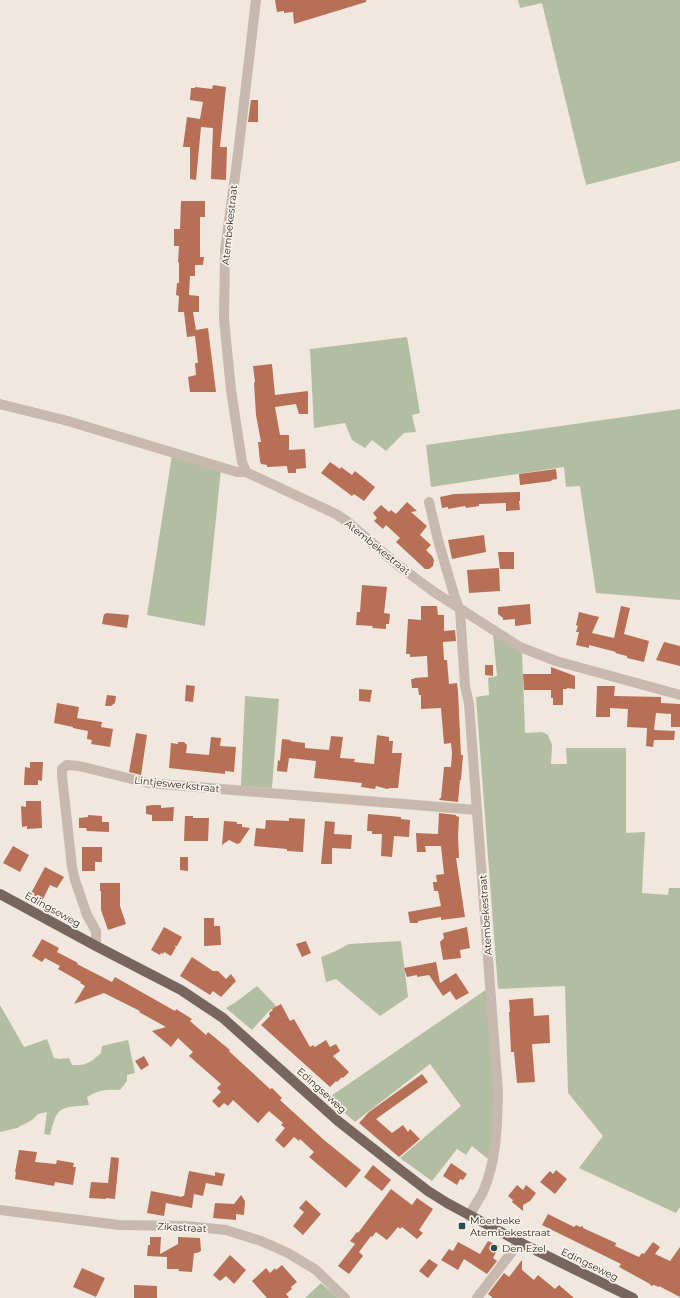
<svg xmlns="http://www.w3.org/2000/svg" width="680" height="1298" font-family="Montserrat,sans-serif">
	<rect width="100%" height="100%" fill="#f0e8df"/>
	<!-- green -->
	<path fill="#b3bda1" d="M518,0h162v161l-94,24 -44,-182 -22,5z
		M407,337l13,76 -8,2 4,17 -12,1 -18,18 -14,-11 -7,8 -13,-8 -7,-17 -31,5 -4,-79z
		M680,409v191l-84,-7 -16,-107 -14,1 -2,-20 -133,20 -5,-42z
		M172,455l49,14 -16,157 -58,-11z
		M493,634l29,17 3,82 17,-1 6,3 4,10 -1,19h16l-1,-16h60v85l19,-1 -3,61 26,2 1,-7h11v319l-4,6 -97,-45 24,-32 -35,-43 -3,-107 -67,3 -22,-292 13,-2 -1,-17 9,-2z
		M245,696l34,3 -7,89 -31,-2z
		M401,941l7,56 -28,19 -44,-37 -10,3 -5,-25 15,-6 13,-7z
		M257,986l20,21 -7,3 -18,20 -26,-22 10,-6z
		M487,989l7,112v32l-6,26 -16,-13 -6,9 -9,-6 -25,32 -32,-23 61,-52 -31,-42 -75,58 -27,-24z
		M0,1005l24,42 23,-8 7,19 6,1 9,-1 3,7c14,1 19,-3 29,-12l1,-7 26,-6 7,33 -8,2v6l-7,9c-14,-1 -21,0 -33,7l2,8c-30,3 -31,0 -39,30l-6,-1 3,-22 -9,2 -6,6 -15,8 -17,4z
		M321,1283l17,15h-33z"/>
	<!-- building -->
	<path fill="#b76f56" d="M275,0h91v2l-72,22 -1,-12 -9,1v-2l-7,1z
		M213,85l13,2 -6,60h7l-1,33 -15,-1 2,-51 -12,-1 -5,53 -6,-1v-32h-7l4,-30 13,2 3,-17 -13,-2 1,-12h4v-1l17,2z
		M251,100h7v22h-10z
		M181,201h24v16h-5v40h4l-1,8h-8v11h-5l-1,19 10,1v16h-6l3,18 12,-2 8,64h-26l-2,-15 8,-2 -1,-12h3l-3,-27 -8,1 -3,-25h-6l1,-16 -3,-1 1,-12h2v-20l-1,-1 1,-16h-5v-17h6z
		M272,364l3,31 33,-4v23h-9l-3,-10 -21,3 5,28h9v15l16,-1 1,19 -10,1v4h-8l-1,-7 -20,1v-2l-6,-1 -1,-3 -2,-19h3l-5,-27 -2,-32 1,-1 -2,-16z
		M330,462l10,7 1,-2 11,8 3,-4 20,16 -11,14 -10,-7 -2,2 -31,-23z
		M556,469l1,10 -6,1 1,1 -32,4 -1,-11z
		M520,492v9h-1l1,9 -14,1v-8l-27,1v2l-13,2 -1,-2 -17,3v-2l-6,1 -2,-11 14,-3z
		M407,502l10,9 -6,1 16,14 -7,9 11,10 -5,5 6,6 2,4 -1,6 -4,3h-4l-29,-27 4,-4 -14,-13 -3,4 -9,-8 3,-3 -4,-5 8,-8 8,7 2,-2 5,4z
		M484,535l2,17 -34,7 -4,-19z
		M498,552h16v17h-14z
		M499,568l1,23 -31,2 -2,-23z
		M362,585l25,2 -3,26 6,1 -1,10h-3v5l-14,-1 1,-2 -17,-1 1,-13h3z
		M530,604l1,20 -16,2v-7l-12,1v-2l-5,-4v-7z
		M421,606h16l1,9h6v16l11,-1 1,11 -13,1 1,18h3l2,24 8,-1 1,9 3,63h2l-2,25h-1l-2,22 -19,-2 1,-2h1l3,-31h7l1,-14 -1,-10 -7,1 -3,-36 -20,1v-14h-2l-1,-7h-6l-1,-9h3v-1l14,-1 -1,-21 -17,1v-3h-4l2,-35 13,1z
		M621,606l9,2 -6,26 25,7 -5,21 -17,-4v-2l-12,-3 1,-1 -27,-7v3l-13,-3 3,-13h-3l2,-6 -2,-1 3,-13 20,5 -7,16 22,5z
		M106,613l23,2 -2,13 -25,-4 2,-10h2z
		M664,642l16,4v20l-24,-6z
		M485,665h8v11l-8,-1z
		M551,667l24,9v13l-8,-1v1h-4v16h-10v-7h-2v-8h-27l-1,-16h28z
		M186,685l9,1 -2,16 -8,-1z
		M597,686h18l-1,10 47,1v6l19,1v23h-9v-13l-15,-1 -2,17 21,1 -1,9h-20l-1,7 -7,-1 1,-18 -20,-1 1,-18 -18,-1v9h-14z
		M359,689l13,1 -2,12 -11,-1z
		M107,695l9,1 -1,7 -4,3h-6z
		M57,703l22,4 -2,11 25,4 -1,5 12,2 -3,18 -19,-3 1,-4 -5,-1 1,-8 -15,-3v-1l-19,-4z
		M136,733l11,2 -6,40 -12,-3z
		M377,735l12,2v4h4l-1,12h10l-4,35h-8l-3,1 -11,-3 -1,3 -14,-2 1,-4 -48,-5 2,-17 -27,-3 -2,14 -10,-1 1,-11 2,1 2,-22 9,1 -1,1 15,2v5l24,2 2,-14 12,1 -3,21 15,1 -1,3 20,2z
		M211,737l10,1 -1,8 16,1 -2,25 -9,-1v3l-56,-6 2,-25 7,1v-2h6l3,3 -1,8 23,2z
		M30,762h13l-1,19 -4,-1v5h-14l1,-18 5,1z
		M26,801h15l1,27 -15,1v-3l-5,1 -1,-21 5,1z
		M152,805h9v3l13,-1 -1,14h-21v-6l-6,-1v-8z
		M439,813l17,2v1l3,1 -1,20 1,21h-3l9,59 -24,3v-3l-23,4v2h-8l-2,-11 33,-6 -3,-15h-4l-1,-9h4l-1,-7 8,-1 -3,-28h-16l1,6h-9l-1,-19 22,1z
		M368,814l33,3v2l9,1 -1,17 -15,-1 -2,21 -11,-1 1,-22h-10v-3h-5z
		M88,815l14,1v6h7v10l-22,-1 -1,-3h-7v-10l9,-1z
		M185,816h8v2h16l-1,23h-24z
		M289,818l16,1 -2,33 -16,-1v-2l-33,-3 2,-18 9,1 1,-9 23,1z
		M224,821l13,1v2h5v3l8,1 -10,15 -3,1 -8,-4 -7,5z
		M325,821l10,1 -1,12 18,1 -1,14 -19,-1v16h-11z
		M13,846l16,9 -9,17 -17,-9z
		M82,847h20v15h-7v9h-13z
		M180,857h8v14l-8,-1z
		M45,867l19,10 -7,11 -7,-3 -9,18 -12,-6z
		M100,883h20v23l6,18 -18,6 -7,-20v-19h-1z
		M204,918h10v8h6l1,19 -17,1z
		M164,927l18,10 -5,9h-3l2,1 -5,9 -7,-4 -1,2 -2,-1 -1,2 -9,-5z
		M467,927l3,21 -10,2 1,8 -18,2 -3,-18 4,-4 -1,-5z
		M42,939l17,9 -2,4 21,11 -1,1 35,18 3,-5 60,34 1,-2 16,10 -2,2 16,14 2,-3 22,18 -1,1 3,3 38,35 2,-1 10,10 -2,2 44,40 37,30 -15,18 -37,-31 5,-5 -14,-13 -1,2 -5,-4 -10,11 -9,-8 10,-12 -4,-3 2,-2 -14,-12 -11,12 -25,-23 -5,6 -4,-3 -5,5 -7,-7 9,-9 -4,-4 4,-4 -32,-28 4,-4 -15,-14 -7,9 -19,-16 14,-4 -27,-15 1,-1 -36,-18 -30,11 11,-18 -5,-3 1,-1 -23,-13 2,-3 -15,-8 -3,4 -10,-6z
		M306,941l5,12 -9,4 -6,-13z
		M192,957l21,14h5l8,8 5,-5 5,7 -15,16 -8,-6 -3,4 -30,-19z
		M436,962l4,21 16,-10 13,20 -13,7 -6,-9 -7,5 -14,-21 -12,2v-2l-10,2 -3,-9z
		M533,998l1,18 15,-1 1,28 -18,1 3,38 -18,1 -3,-31h-3l-2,-40h1l-1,-12z
		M281,1004l9,17 4,-2 16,28 3,-2 2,2 11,-7 4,7 6,-3 4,7 -7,5 16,16 -6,6 -1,-1 -5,5 -1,-1 -6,6 -69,-62 9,-9 -1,-3 4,-3 -1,-1z
		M144,1056l5,9 -8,5 -6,-9z
		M422,1074l6,8 -52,37 16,14 11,-8 5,7 2,-3 10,10 -21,18 -40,-34 10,-11z
		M19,1150l18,2 -2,10 21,2 1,-4 17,3 -1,4h3l-3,18 -18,-3 -1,4 -39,-7 1,-7h-1z
		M111,1157l8,1 -4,41 -9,-1v1l-17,-1 2,-16 17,1z
		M451,1163l16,11 -4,6 -3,-1 -3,6 -14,-9z
		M373,1165l18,15 -9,11 -18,-14z
		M556,1170l11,9 -12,15 -15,-12 10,-11 3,3z
		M189,1171l26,5v-4l10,2 -3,12 -16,-3 -3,13 -9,-2 -2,14 -26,-5 -2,13 -17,-3 4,-22 31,6v-1h2z
		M517,1185l6,5 3,-5 10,8 -6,8 -7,4v6l-11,-9 1,-2 -5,-4z
		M391,1189l21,16 5,-7 16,11 -14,21 4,3 -6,6 -15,-12 -2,2 -2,-2 -11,13 -11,-8 -4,5 -1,-1 -12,16 4,4 -14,18 -11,-8 17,-22 -5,-3 7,-9 1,1z
		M241,1195l4,6 -1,14 -8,-1v6l-23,-2 2,-15 19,1z
		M306,1200l15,14 -18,21 -10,-9 11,-14 -5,-4z
		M548,1214l26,13 2,-2 4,2 3,-1v2l33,15 -1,3 24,11 3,-4 2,1 9,-12 7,5 -5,7 15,7 10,-14v50l-21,-11v1l-5,-2 -3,1 -1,-2 -31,-17 2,-3 -79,-39z
		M150,1237h11l-1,17 18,-10v-7l22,1 1,13 -4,2h-3l-2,19 -14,-1 1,-2h-12v-12l-20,-1 1,-11h2z
		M488,1241l11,5 -6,12 4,3 -10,13 -23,-15 -6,11 -17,-10 8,-11 4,2 5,-9 22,12z
		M230,1255l16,15 -12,14 -8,-8 -6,5 -7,-6z
		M429,1259l9,6 -10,13 -9,-7z
		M522,1260v10l12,10 4,-5 17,14 4,-4 15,13h-81l-5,-4 16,-21 5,4z
		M282,1265l15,17 -6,5 1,2 -6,5 3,4h-22l-15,-17 14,-13 4,5 5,-5 1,2z
		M82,1268l23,10 -9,19 -23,-10z
		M134,1285l23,1v12h-23z"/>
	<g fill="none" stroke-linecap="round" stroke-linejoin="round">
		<!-- minor -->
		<path stroke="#c7b9ad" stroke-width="10" d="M0,404l68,17 169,51h9l90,42 12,8 51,44 35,26 86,55 36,14 124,34
			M246,472l-4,-10 -11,-72 -7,-71 1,-69 13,-96 18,-154
			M429,502l9,38 17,58 5,12 5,76 4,18 29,388c-1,34 -1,68 -15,100 -4,8 -10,16 -14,24
			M96,946v-15l-9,-16 -12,-35 -3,-13 -10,-91v-7l5,-4 12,1 69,17 329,27
			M0,1210l119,15 67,1 40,4 35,11 27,12 28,17 29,28
			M477,1298l37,-49 4,-7"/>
		<!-- major -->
		<path stroke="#76665d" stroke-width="10" d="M0,894l96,52 85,44 42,28 115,103 60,47 30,23 19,12 78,42 108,53"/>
	</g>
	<!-- markers -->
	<g fill="#254f53" stroke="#f8f2eb" stroke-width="1.5">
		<rect x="458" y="1222" width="8" height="8" rx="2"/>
		<circle cx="494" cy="1248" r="4"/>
	</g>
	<g text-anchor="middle" stroke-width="3.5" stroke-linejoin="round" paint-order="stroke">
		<!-- street labels -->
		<g font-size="10" fill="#362e2a" stroke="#f8f2eb">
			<text transform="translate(229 225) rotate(-84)" y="4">Atembekestraat</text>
			<text transform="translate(378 547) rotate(39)" y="4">Atembekestraat</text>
			<text transform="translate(177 784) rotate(6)" y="4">Lintjeswerkstraat</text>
			<text transform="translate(53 909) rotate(29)" y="4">Edingseweg</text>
			<text transform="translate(485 915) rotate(-94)" y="4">Atembekestraat</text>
			<text transform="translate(322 1090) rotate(42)" y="4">Edingseweg</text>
			<text transform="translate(182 1227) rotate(3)" y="4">Zikastraat</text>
			<text transform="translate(590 1264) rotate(26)" y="4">Edingseweg</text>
		</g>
		<!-- poi labels -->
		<g font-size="10" fill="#362e2a" stroke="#f8f2eb" text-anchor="start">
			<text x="470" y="1224">Moerbeke<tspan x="470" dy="12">Atembekestraat</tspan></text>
			<text x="502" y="1252">Den Ezel</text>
		</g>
	</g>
</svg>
